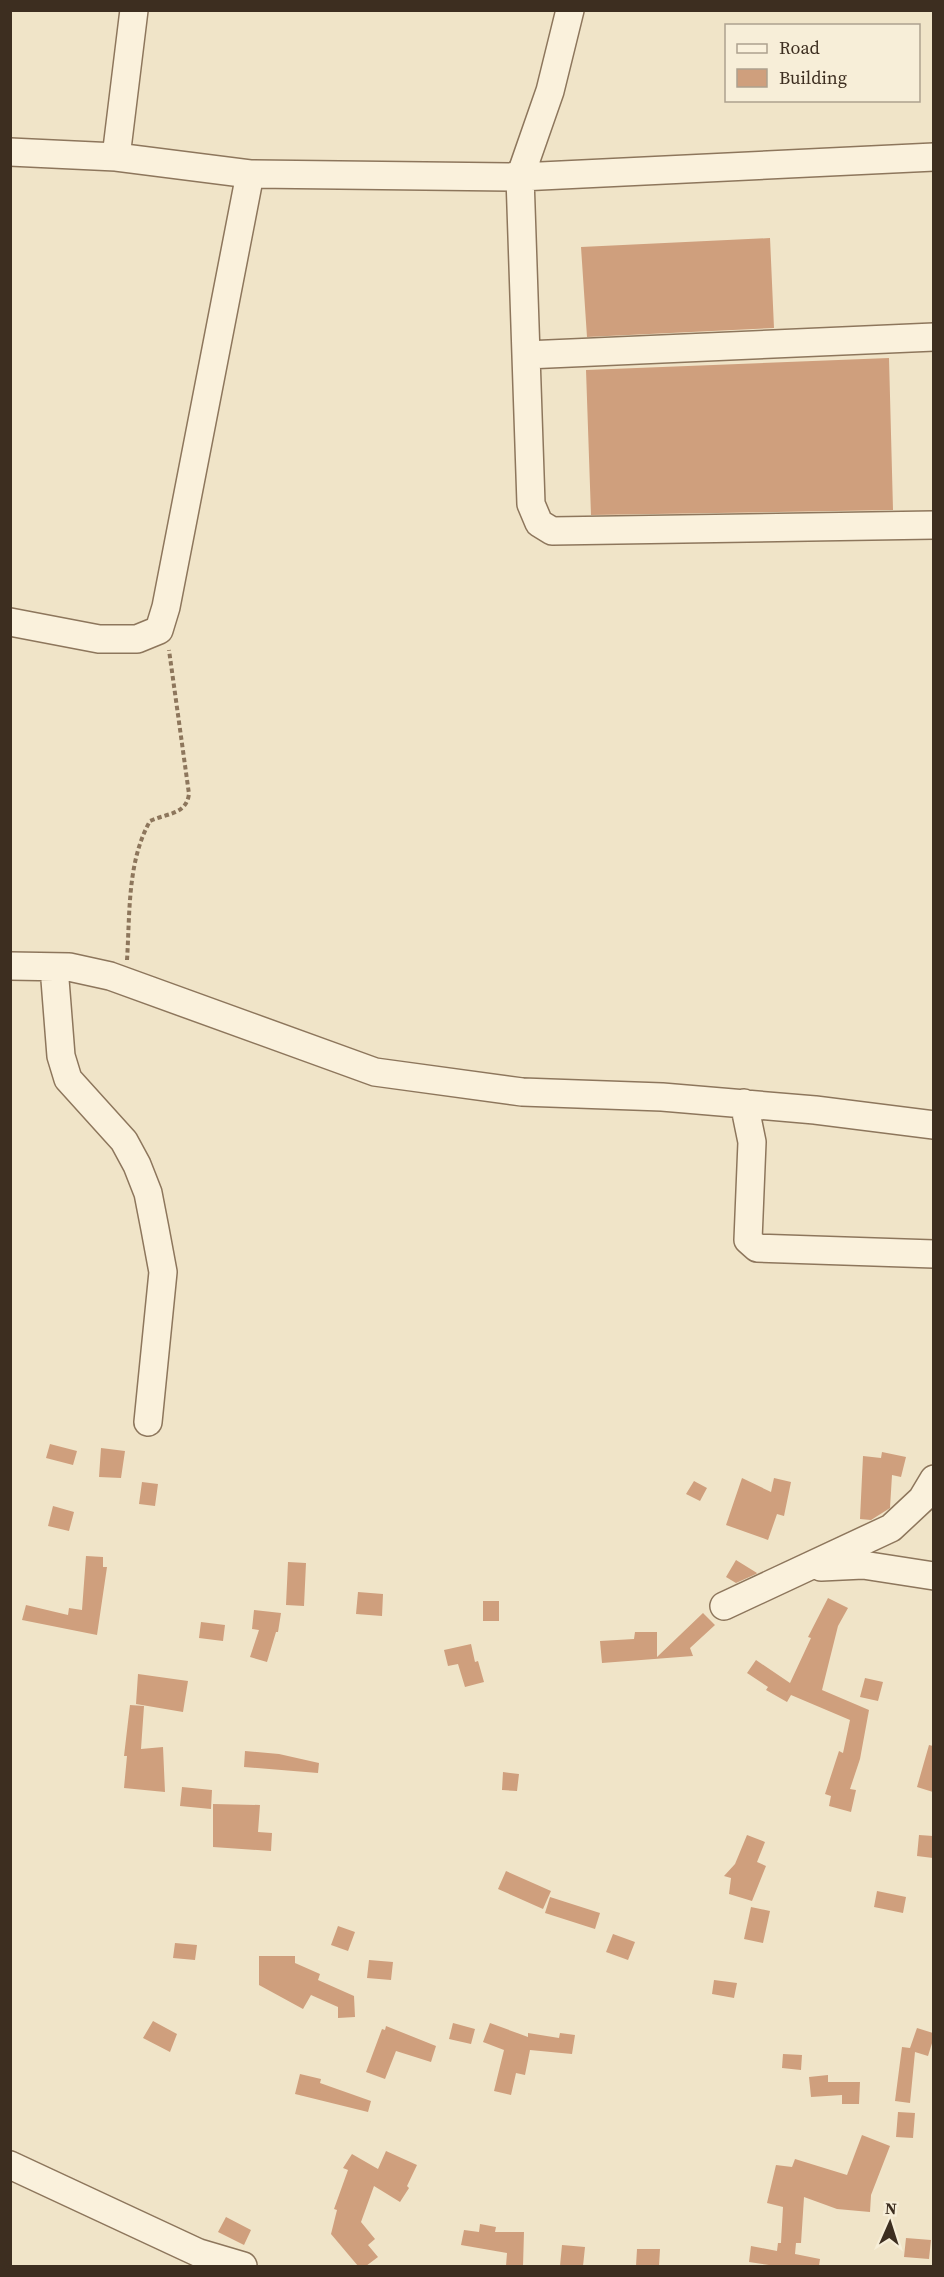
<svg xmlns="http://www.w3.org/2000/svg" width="944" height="2277" font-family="'Source Serif 4',serif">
	<rect width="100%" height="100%" fill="#f0e4c8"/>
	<!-- building -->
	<path fill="#cf9f7d" d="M770,238l4,90 -187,9 -6,-90z
		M889,358l4,152 -302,5 -5,-145z
		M50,1444l27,7 -4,14 -27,-7z
		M101,1448l24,3 -4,27 -22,-1z
		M882,1452l24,5 -5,20 -9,-2 -2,33 -19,12 -11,-1 3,-63 18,2z
		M742,1478l29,14 3,-14 17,4 -7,34 -7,-2 -9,26 -42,-15z
		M694,1481l13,7 -7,13 -14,-7z
		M142,1482l16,2 -3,22 -16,-2z
		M53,1506l21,6 -5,19 -21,-5z
		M86,1556l17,1v10h4l-10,68 -75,-15 4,-15 42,10 1,-7 13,2z
		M736,1560l21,13 -1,1 -20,9 -10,-6z
		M288,1562l18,1 -2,43 -18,-1z
		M358,1592l25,2 -1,22 -26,-2z
		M828,1598l20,10 -10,18 -16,64 47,20 -9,49 -10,30 6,1 -5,22 -22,-6 2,-10 -6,-2 14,-43 4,2 7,-33 -59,-25 -4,7 -21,-12 2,-3 -21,-14 9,-13 34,23 21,-45 -3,-1z
		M483,1601h16v20h-16z
		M254,1610l27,3 -3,19h-2l-9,30 -17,-5 9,-27 -7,-1z
		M703,1613l12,12 -25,23 3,8 -91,7 -2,-22 34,-2 1,-7h22v25z
		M201,1622l24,3 -2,16 -24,-3z
		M471,1644l4,18 3,-1 6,21 -19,5 -7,-23 -10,2 -4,-16z
		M138,1674l50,7 -5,31 -47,-8z
		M865,1678l18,4 -5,19 -18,-4z
		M130,1705l14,1 -3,43 22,-2 2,45 -41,-4 3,-32h-3z
		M929,1745l4,1v46l-16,-5z
		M245,1751l34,3 40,9 -1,10 -74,-6z
		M503,1772l16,2 -2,17 -15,-1z
		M182,1787l30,3 -1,19 -31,-3z
		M213,1804l47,1 -2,27 14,1 -1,18 -58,-4z
		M747,1835l18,7 -8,20 9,4 -14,35 -23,-7 2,-16 -7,-2 11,-12z
		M919,1835l14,1v22l-16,-2z
		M506,1871l45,20 -8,18 -45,-20z
		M877,1891l29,6 -3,16 -29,-6z
		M550,1897l50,16 -5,16 -50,-16z
		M751,1907l19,4 -7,32 -19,-4z
		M338,1926l17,6 -7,19 -17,-6z
		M613,1934l22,8 -7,18 -22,-8z
		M175,1943l22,2 -2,15 -22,-2z
		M259,1956h36v7l25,11 -2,6 36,16 1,21 -17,1v-11l-27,-12 -8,14 -44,-24z
		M369,1960l24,2 -2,18 -24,-2z
		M714,1980l23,3 -3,15 -22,-4z
		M153,2021l24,13 -7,18 -27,-14z
		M453,2023l22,6 -4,15 -22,-5z
		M490,2023l38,14v-4l31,5 1,-5 15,2 -3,19 -42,-4 -5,25 -9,-2 -5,22 -17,-4 10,-41 -21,-8z
		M386,2026l50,20 -5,16 -35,-11 -11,28 -19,-7 16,-43 3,1z
		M917,2028l16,5v7l-5,16 -13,-4 -5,51 -15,-2 7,-54 8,1z
		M783,2054l19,1 -1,15 -19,-2z
		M300,2074l21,5 -1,4 51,18 -3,11 -73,-18z
		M828,2075v7h32l-1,22h-17v-9l-31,2 -2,-20z
		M898,2112l17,1 -2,25 -17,-1z
		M862,2135l28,11 -19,49 -1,17 -33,-3 -33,-12 -3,46h-5l-1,11 25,5 -1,7h-43l-27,-4 2,-16 26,5 1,-8h3l2,-36 -16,-4 9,-38 16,2 3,-8 52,16z
		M386,2151l31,14 -10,21 2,2 -9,14 -26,-16 -13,36 14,17 -7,6 10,12 -12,9h-8l-27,-32 6,-24 -3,-1 14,-39 -5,-2 9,-14 26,15z
		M226,2217l25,13 -7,15 -26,-13z
		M480,2224l16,3 -1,5h29l-1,34h-17l1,-13 -46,-8 3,-15 15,2z
		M906,2238l25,2 -2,19 -25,-2z
		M562,2245l23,2 -2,19h-23z
		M637,2249h23l-1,17h-23z"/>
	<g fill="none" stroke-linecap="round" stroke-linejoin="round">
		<defs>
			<path id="minor" d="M570,10l-20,81 -30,86 11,327 8,19 13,8 382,-6
				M10,152l106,5 134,17 270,3 414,-20
				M116,157l18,-147
				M526,355l408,-18
				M10,622l89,17h38l22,-9 7,-23 84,-433
				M10,966l59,1 41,9 265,96 147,20 140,5 153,13 119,15
				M54,967l7,89 7,23 56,62 13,24 11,28 7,36 8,43 -15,150
				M744,1103l8,39 -4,98 9,8 177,6
				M821,1567l42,-2 71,11
				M724,1606l167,-78 31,-29 12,-20
				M10,2165l189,88 44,13"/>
		</defs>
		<!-- minor casing -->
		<use href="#minor" stroke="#8d765c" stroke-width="30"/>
		<!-- path -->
		<path stroke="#8d765c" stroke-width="4" stroke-dasharray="4.5 3" stroke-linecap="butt" d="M127,960c3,-46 0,-98 23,-139 17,-8 36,-6 39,-27l-20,-144"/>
		<!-- minor -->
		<use href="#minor" stroke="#faf1dc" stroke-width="27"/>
	</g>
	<!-- border -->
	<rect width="944" height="2277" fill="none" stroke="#3d2e20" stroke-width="24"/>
	<!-- legend -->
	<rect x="725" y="24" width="195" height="78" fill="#f7eed8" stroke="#ada18e" stroke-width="1.5"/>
	<rect x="737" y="44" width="30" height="9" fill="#faf1dc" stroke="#ada18e" stroke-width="1.5"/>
	<text x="779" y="54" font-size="18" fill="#3d2e20">Road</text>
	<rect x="737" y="69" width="30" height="18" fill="#cf9f7d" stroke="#ada18e" stroke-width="1.5"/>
	<text x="779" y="84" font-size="18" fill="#3d2e20">Building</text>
	<!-- north arrow -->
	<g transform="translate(890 2223) rotate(3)" stroke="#f7eed8" stroke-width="4.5" paint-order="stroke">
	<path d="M0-4.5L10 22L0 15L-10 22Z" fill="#3d2e20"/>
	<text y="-9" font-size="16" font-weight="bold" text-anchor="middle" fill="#3d2e20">N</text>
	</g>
</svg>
